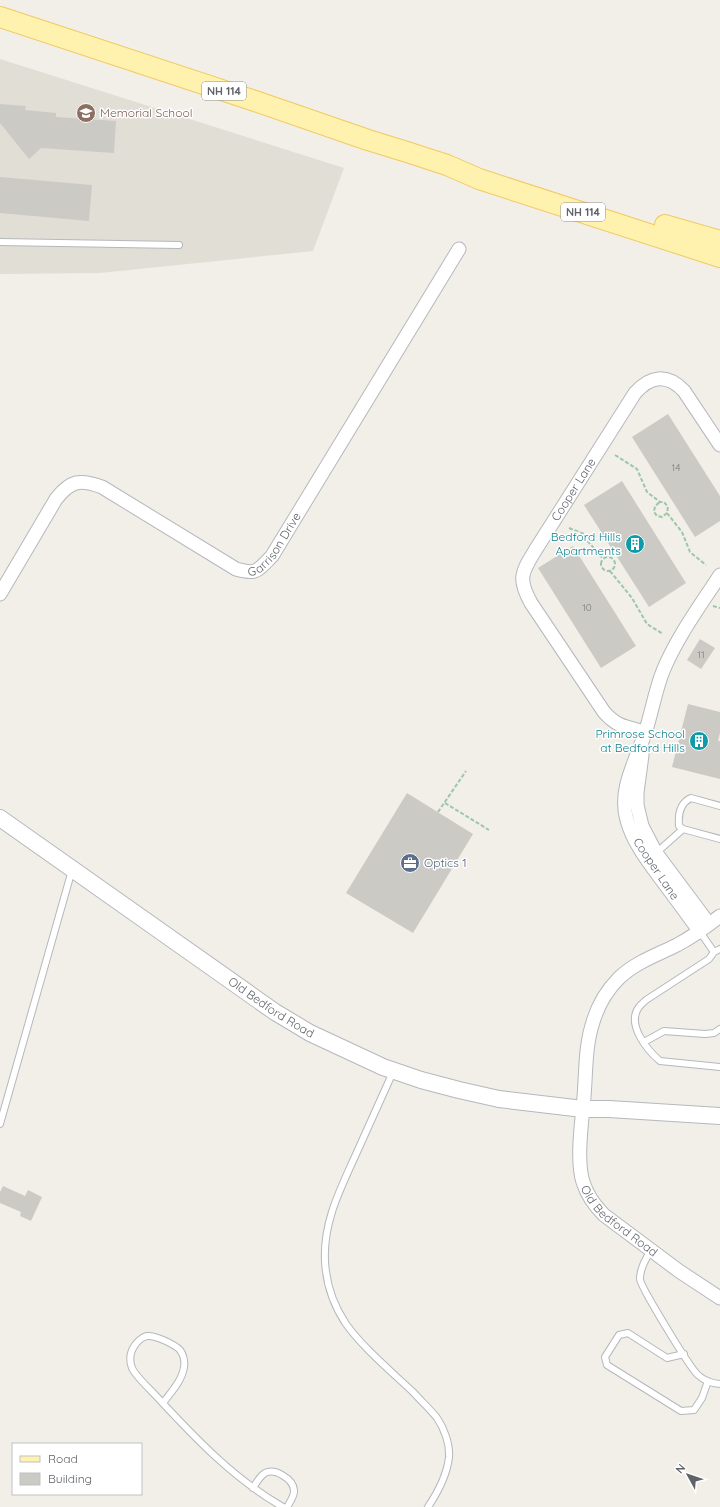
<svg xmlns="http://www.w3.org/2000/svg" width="720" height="1507" font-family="Quicksand,sans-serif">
	<rect width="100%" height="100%" fill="#f1efe8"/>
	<!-- education -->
	<path fill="#e1ded6" d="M0,59l344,109 -31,83 -213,22 -100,1z"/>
	<!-- building -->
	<path fill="#cccac5" d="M0,104l26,2 -1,4 31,3v4l60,4 -2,32 -73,-5 -12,11 -29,-36z
		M0,177l92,8 -3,36 -89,-8z
		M668,414l52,82v25l-25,16 -63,-100z
		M622,481l64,102 -37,24 -65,-102z
		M573,546l63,100 -35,22 -63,-100z
		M700,639l15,9 -14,21 -14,-9z
		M688,704l32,8v21l-2,8h2v38l-48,-12z
		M407,793l66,41 -60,99 -67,-40z
		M3,1186l22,10 3,-6 14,7 -11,24 -11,-5 1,-4 -21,-9v-11z"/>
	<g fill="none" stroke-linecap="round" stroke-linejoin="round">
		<defs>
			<path id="service" d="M0,242l179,3
				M720,806l-29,-8c-11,5 -13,17 -12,28l4,3 37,10
				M656,853l27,-24
				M700,932l14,20
				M720,949l-6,3 -5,7 -63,41c-2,2 -5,4 -7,7 -13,17 8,43 21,54l60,6
				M644,1042l20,-11 41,3 9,-1 6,-4
				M393,1072c-12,27 -24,53 -36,80 -16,36 -34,69 -32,109 1,22 9,45 21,63 18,25 46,48 68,69 7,8 16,16 23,25 7,10 13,26 12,39 -2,19 -11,35 -21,50
				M0,1124l72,-254
				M651,1250c-5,9 -11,18 -11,29 0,7 50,89 58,96 5,5 15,9 22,9
				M684,1354l-17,4 -39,-25 -9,2 -14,22 2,8 74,46 13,-1 8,-12 6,-17
				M163,1403c8,-11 19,-22 21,-36 1,-6 -1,-13 -4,-17 -6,-6 -25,-15 -33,-14 -5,1 -10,6 -12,9 -5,7 -6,15 -3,23 4,9 19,22 26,30 38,41 76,81 125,109
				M253,1488c3,-5 7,-12 12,-15 10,-5 28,6 29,17 1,5 -4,12 -7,17"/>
			<g id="minor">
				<path id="s1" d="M0,594l56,-95c15,-19 24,-20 46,-12l134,82c21,6 21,2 36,-13l187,-307"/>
				<path id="s2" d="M645,732c-18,-5 -28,-5 -41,-20l-73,-109c-14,-25 -9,-31 5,-54l99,-156c15,-17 32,-20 49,-2l36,54"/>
				<path d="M642,755l-5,38v12l5,21 14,27 53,71"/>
				<path id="s3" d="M720,916c-14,11 -28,21 -43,29 -20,10 -41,17 -58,33 -12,12 -21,27 -26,44 -8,24 -7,51 -9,75 -2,24 -8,63 -1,85 4,13 12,24 21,33l75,56 41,27"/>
				<path d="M700,932c-12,-17 -24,-33 -36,-49 -14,-19 -31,-40 -37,-63 -9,-30 9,-59 18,-87 7,-21 10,-42 18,-62 14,-34 37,-65 57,-96"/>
			</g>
			<g id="tertiary">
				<path id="s4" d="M0,818l275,194 35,21 73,34 38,13 38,10 40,9 84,10h26l111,7"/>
			</g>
			<path id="primary" d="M0,17l255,84 113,39 39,12 40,13 32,14 241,78
				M665,225l55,16"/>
		</defs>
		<!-- service casing -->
		<use href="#service" stroke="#b5b8bc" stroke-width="8"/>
		<!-- minor casing -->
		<use href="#minor" stroke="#b5b8bc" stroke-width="15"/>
		<!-- tertiary casing -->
		<use href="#tertiary" stroke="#b5b8bc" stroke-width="18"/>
		<!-- primary casing -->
		<use href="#primary" stroke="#f2c960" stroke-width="22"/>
		<!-- path -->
		<path stroke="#9cc7a9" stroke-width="2" stroke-dasharray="4 2" stroke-linecap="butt" d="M615,455l22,14 10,23 13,10h4l4,5 -1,6 -5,4 -5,-1 -3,-4 1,-6 5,-4
			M667,513l15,19 8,20 16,13
			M569,528l15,6 2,5 17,20
			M601 564a7 7 0 1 1 14 0a7 7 0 1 1-14 0Z
			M610,571l22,27 15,26 16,10
			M713,606l7,2
			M445,803l44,27
			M438,812l28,-41"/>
		<!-- service -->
		<use href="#service" stroke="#fff" stroke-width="6"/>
		<!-- minor -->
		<use href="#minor" stroke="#fff" stroke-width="13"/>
		<!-- tertiary -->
		<use href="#tertiary" stroke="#fff" stroke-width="16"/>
		<!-- primary -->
		<use href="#primary" stroke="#fff2af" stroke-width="20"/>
	</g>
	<!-- icons -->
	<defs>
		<symbol id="school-disc" viewBox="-11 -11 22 22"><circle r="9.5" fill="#8d6e63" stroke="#fff"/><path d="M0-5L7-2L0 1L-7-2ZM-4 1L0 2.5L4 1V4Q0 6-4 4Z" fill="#fff"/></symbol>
		<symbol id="building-disc" viewBox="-11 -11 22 22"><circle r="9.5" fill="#0f9aa8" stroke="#fff"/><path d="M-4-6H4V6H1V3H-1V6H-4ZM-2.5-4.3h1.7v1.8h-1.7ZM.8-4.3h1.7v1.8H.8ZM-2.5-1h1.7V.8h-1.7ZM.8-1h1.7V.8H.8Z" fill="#fff"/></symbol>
		<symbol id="office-disc" viewBox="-11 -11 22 22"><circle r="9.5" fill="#5c6f8a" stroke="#fff"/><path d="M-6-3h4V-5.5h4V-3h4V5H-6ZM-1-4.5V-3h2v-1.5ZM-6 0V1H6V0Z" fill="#fff"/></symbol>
	</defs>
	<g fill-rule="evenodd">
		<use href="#school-disc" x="75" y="102" width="22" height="22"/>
		<use href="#building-disc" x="624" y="533" width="22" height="22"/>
		<use href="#building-disc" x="688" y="730" width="22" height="22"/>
		<use href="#office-disc" x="399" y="852" width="22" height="22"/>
	</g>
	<g text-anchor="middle" stroke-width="3" stroke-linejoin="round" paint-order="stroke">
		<!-- number labels -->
		<g font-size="10" fill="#7a7d7f">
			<text x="676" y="471">14</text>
			<text x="587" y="611">10</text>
			<text x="701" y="658">11</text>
		</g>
		<!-- shield labels -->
		<g fill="#fff" stroke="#8f9295" stroke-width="1">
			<rect x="202" y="82" width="44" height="18" rx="3"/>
			<rect x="561" y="203" width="44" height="18" rx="3"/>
		</g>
		<g font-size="11" font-weight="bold" fill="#5f6368">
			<text x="224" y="95">NH 114</text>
			<text x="583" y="216">NH 114</text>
		</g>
		<!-- education labels -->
		<g font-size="12" fill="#785e54" stroke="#fff" text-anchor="start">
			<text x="100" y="117">Memorial School</text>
		</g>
		<!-- street labels -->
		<g font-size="12" fill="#5f6368" stroke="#fff">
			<text dy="4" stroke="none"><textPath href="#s2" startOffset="307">Cooper Lane</textPath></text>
			<text dy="4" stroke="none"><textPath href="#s1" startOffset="372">Garrison Drive</textPath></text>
			<text transform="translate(656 869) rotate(56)" y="4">Cooper Lane</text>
			<text dy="4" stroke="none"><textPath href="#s4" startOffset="331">Old Bedford Road</textPath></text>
			<text dy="4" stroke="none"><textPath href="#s3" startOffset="386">Old Bedford Road</textPath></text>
		</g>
		<!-- culture labels -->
		<g font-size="12" fill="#0d838f" stroke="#fff" text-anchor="end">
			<text x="621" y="541">Bedford Hills<tspan x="621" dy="14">Apartments</tspan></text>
			<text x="685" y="738">Primrose School<tspan x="685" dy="14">at Bedford Hills</tspan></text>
		</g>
		<!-- service labels -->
		<g font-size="12" fill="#4e5e75" stroke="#fff" text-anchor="start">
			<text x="424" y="867">Optics 1</text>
		</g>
	</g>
	<!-- legend -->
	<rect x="12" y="1443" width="130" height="52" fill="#ffffff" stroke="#bfc1c3"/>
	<rect x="20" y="1456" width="20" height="6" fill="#fff2af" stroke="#bfc1c3"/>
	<text x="48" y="1463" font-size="12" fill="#5f6368">Road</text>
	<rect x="20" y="1473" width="20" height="12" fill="#cccac5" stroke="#bfc1c3"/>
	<text x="48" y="1483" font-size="12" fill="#5f6368">Building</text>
	<!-- north arrow -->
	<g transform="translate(688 1475) rotate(310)" stroke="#ffffff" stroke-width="3" paint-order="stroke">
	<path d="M0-3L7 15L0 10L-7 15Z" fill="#5f6368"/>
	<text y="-6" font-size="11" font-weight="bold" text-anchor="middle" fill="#5f6368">N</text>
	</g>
</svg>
